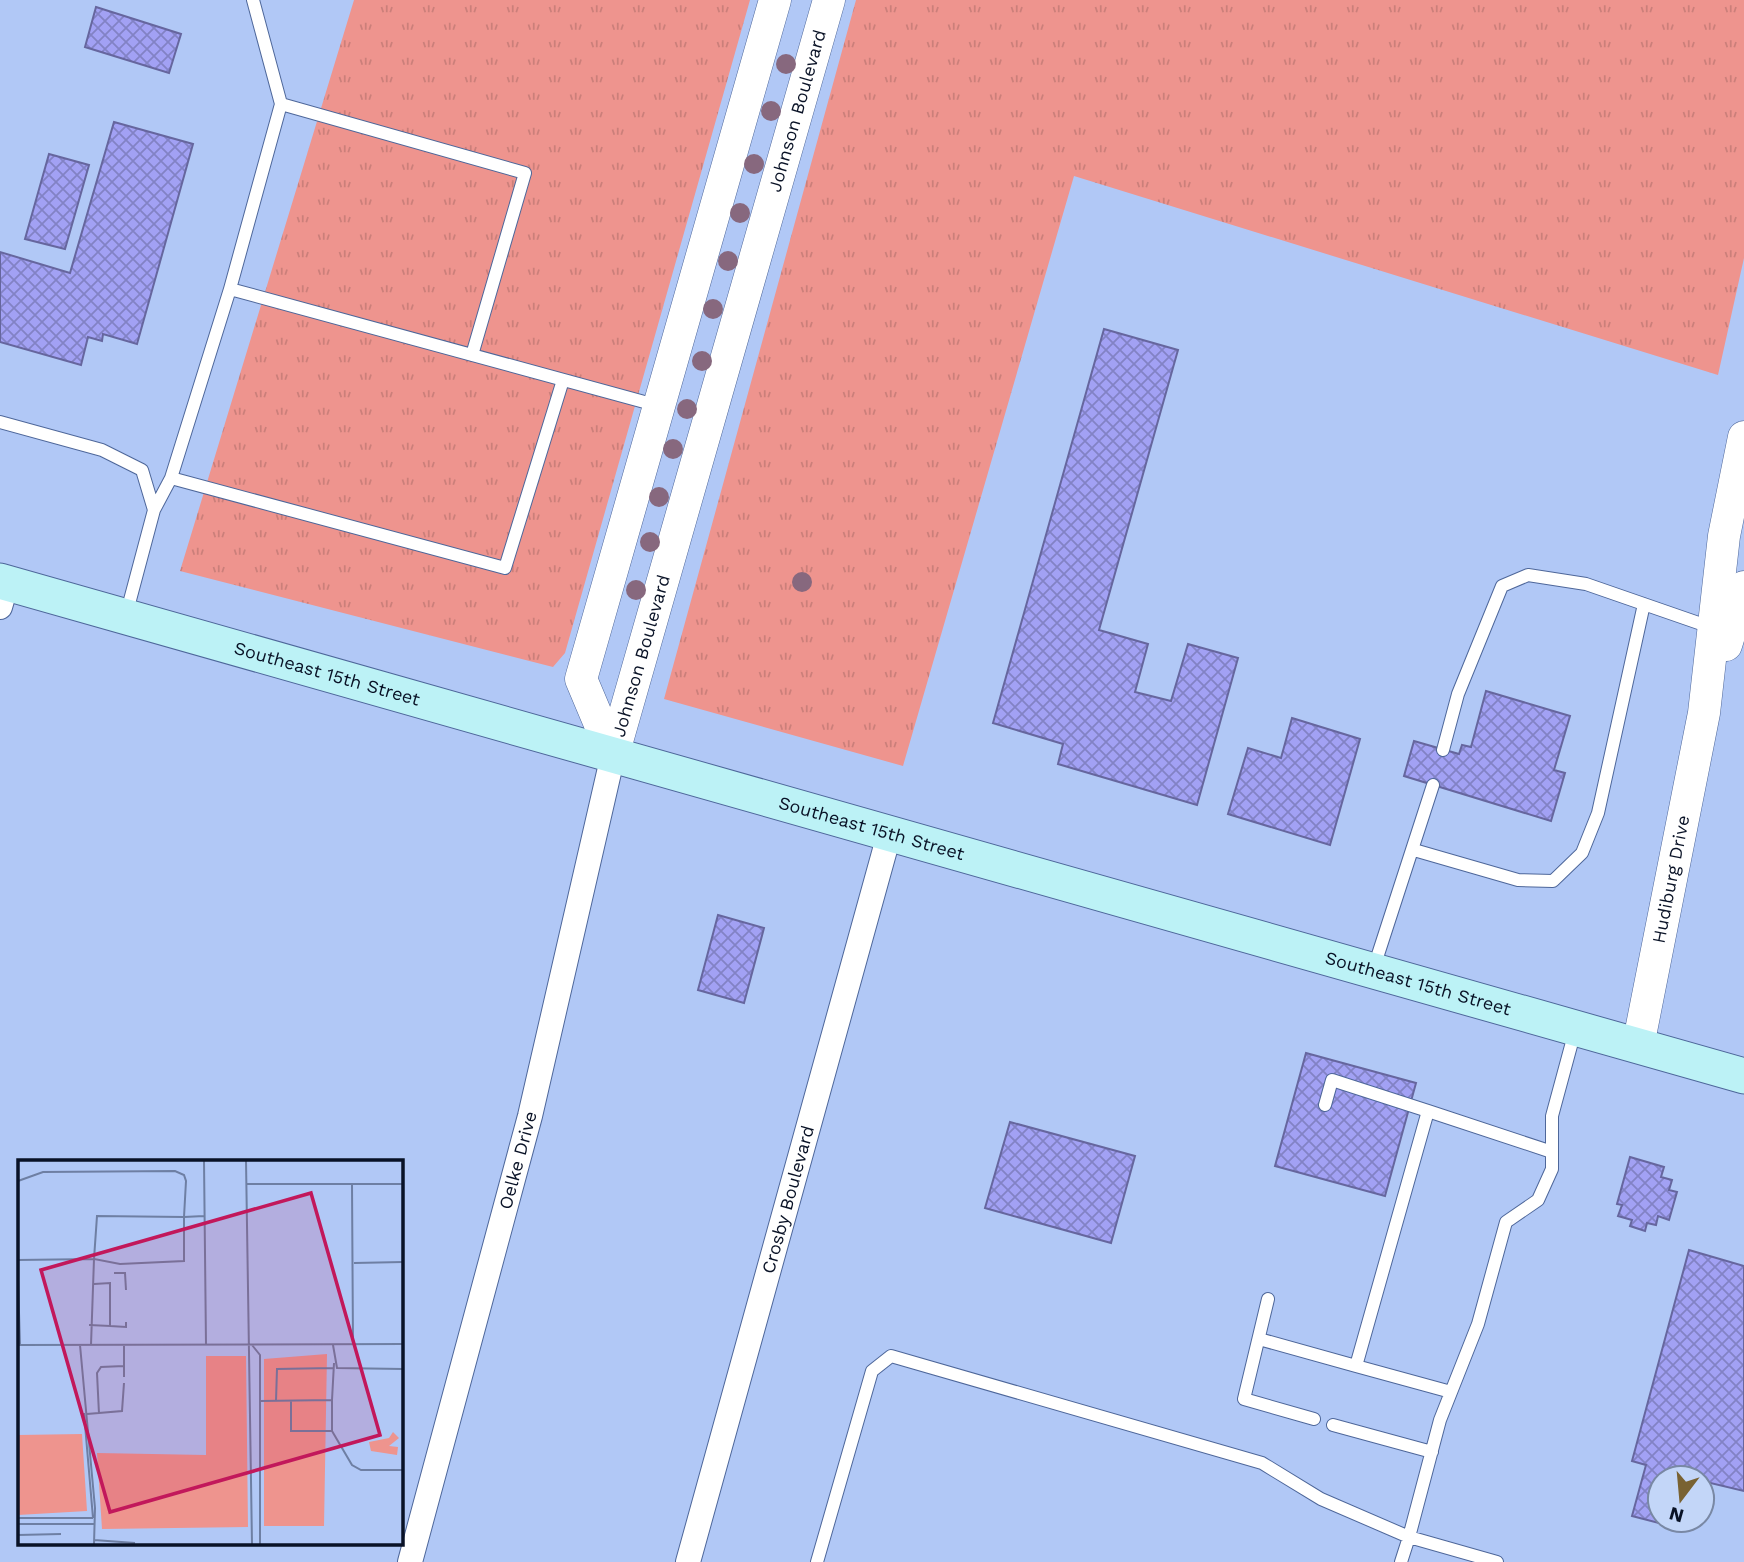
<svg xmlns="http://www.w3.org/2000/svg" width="1744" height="1562" font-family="'Work Sans',sans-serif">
	<defs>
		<pattern id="grass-tufts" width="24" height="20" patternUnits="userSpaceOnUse" patternTransform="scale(1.75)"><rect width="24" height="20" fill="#ee948e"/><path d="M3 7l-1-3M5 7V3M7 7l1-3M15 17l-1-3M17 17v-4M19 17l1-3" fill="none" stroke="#cb7f7a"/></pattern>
		<pattern id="building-cross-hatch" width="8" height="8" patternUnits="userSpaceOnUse" patternTransform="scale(1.75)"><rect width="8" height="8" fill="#a2a1f4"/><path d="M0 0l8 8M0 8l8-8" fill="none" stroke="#8282c5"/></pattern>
	</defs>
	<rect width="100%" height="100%" fill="#b1c8f6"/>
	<!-- grass -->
	<path fill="url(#grass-tufts)" d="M354,0h396l-185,653 -12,14 -373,-96z
		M856,0h888v258l-26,117 -644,-199 -171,590 -239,-67z"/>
	<!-- building -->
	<path fill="url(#building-cross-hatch)" stroke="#66669e" stroke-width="2" d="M96,7l85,27 -12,39 -84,-26z
		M114,122l79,22 -56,200 -34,-10 -1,7 -14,-4 -7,28 -81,-23v-90l70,21z
		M49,154l40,11 -24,84 -40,-10z
		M1104,329l74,21 -79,280 49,14 -13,48 36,9 17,-57 50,14 -41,147 -139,-41 5,-20 -70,-21z
		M1486,691l84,25 -16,54 11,3 -14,48 -147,-45 10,-35 45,13 3,-9 9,2z
		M1292,718l68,21 -30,106 -102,-31 20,-66 33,10z
		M718,915l46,13 -20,75 -46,-13z
		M1306,1053l110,30 -31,113 -110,-30z
		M1010,1122l125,34 -24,87 -126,-35z
		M1630,1157l34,10 -3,10 11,3 -3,10 8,2 -8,28 -11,-4 -2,9 -9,-2 -2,8 -15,-5 2,-6 -14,-4 4,-11 -5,-1z
		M1689,1250l55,16v225l-42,-10v-3h-42v42h25l-3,9 -50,-13 14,-51 -14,-4z"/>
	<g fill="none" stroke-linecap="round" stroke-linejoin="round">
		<defs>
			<path id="service" d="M281,104l244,69 -53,182
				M230,289l51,-185 -28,-104
				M0,422l102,28 40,20 12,40 -28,105
				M171,478l334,90 58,-188
				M154,510l17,-32 59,-189 429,117
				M1443,750l15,-56 44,-108 26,-11 58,9 127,44
				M1414,850l104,30 35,1 29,-28 16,-40 46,-209
				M1373,970l60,-185
				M1325,1105l7,-25 96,31
				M1268,1299l-24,100 70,20
				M1259,1339l97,27
				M1451,1392l-95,-26 72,-255 124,41
				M1333,1425l99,27
				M817,1562l55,-191 19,-15 371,107 59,36 88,38 -8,25
				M1497,1562l-88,-25 31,-117 38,-96 28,-102 32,-22 14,-31v-53l23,-85"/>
			<g id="minor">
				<path d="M0,607l7,-24"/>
				<path id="s1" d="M410,1562l120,-446 83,-361"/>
				<path id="s2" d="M688,1562l201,-727"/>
			</g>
			<g id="tertiary">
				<path d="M1726,645l18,-58"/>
				<path d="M613,755l-32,-76 194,-679"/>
				<path id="s3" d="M613,755l216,-755"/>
				<path id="s4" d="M1638,1046l66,-333 20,-177 20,-99"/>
			</g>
			<g id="secondary">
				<path id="s5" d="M0,581l1744,495"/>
			</g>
		</defs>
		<!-- service casing -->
		<use href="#service" stroke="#4e679a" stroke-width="14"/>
		<!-- minor casing -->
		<use href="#minor" stroke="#4e679a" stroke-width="26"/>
		<!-- tertiary casing -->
		<use href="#tertiary" stroke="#4e679a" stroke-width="33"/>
		<!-- secondary casing -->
		<use href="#secondary" stroke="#4e679a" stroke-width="37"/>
		<!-- service -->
		<use href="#service" stroke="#fff" stroke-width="12"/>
		<!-- minor -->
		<use href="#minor" stroke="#fff" stroke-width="24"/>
		<!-- tertiary -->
		<use href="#tertiary" stroke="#fff" stroke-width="32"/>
		<!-- secondary -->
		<use href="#secondary" stroke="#bcf2f6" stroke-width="35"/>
	</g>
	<!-- trees -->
	<g fill="#87687e">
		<circle cx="786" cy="64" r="10"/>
		<circle cx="771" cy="111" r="10"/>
		<circle cx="754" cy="164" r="10"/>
		<circle cx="740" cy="213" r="10"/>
		<circle cx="728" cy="261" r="10"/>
		<circle cx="713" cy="309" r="10"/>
		<circle cx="702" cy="361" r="10"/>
		<circle cx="687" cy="409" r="10"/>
		<circle cx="673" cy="449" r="10"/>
		<circle cx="659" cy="497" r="10"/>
		<circle cx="650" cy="542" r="10"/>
		<circle cx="802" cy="582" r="10"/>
		<circle cx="636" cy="590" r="10"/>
	</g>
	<g text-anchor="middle" stroke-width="5" stroke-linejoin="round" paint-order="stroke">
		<!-- street labels -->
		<g font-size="18" fill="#091226" stroke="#c3d6f8">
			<text dy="6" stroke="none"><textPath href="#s3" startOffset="670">Johnson Boulevard</textPath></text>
			<text dy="6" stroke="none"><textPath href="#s3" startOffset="103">Johnson Boulevard</textPath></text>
			<text dy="6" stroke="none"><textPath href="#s5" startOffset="340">Southeast 15th Street</textPath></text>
			<text dy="6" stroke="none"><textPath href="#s5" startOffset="906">Southeast 15th Street</textPath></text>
			<text dy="6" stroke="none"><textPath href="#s4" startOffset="170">Hudiburg Drive</textPath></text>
			<text dy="6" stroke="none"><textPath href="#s5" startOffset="1474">Southeast 15th Street</textPath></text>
			<text dy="6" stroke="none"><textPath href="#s1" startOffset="416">Oelke Drive</textPath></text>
			<text dy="6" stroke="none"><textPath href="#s2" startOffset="376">Crosby Boulevard</textPath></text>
		</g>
	</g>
	<!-- overview -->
	<g transform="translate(18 1160)">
		<rect width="385" height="385" fill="#b1c8f6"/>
		<path d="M309,194l-3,172h-60v-167zM188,196h40l2,171 -146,2 -5,-76 109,2zM64,274l5,77 -69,4v-80z" fill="#ee948e"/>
		<path d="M375,272l6,6 -10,8 9,1 -1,8 -26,-4 -2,-9 20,-4z" fill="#ee948e"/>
		<path fill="none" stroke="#6e7fa3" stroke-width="2" d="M186,1l2,184M228,1l6,383M0,21l25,-9 132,-1 9,4 2,6 -2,36v44l-64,3 -26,-5 3,-43 87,1 20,-1M229,24h156M334,24l1,161M0,100l76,-1 -3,86M336,103l49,-1M96,113h11l1,17M0,120l2,65M71,165l21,1v-43l-16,1M92,166l16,1v-5M0,185l385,-1M62,185l15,163 -1,36M234,185l8,10v189M315,185l4,23 66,1M106,217v-32M314,240v31l20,34 9,5h42M242,241l72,-1 2,-37M258,241l1,-32 56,-1M273,241v30h41M66,253l9,105M69,254l35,-3 2,-28M81,254l-2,-41 4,-6 23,-1M0,358h75M0,364h76M0,375l43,-1M76,380l41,3"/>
		<path fill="#c2185b" fill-opacity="0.15" stroke="#c2185b" stroke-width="3.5" d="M293,33l69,242 -270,77 -69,-242z"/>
		<rect width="385" height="385" fill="none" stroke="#091226" stroke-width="3.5"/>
	</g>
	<!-- north arrow -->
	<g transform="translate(1681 1499) rotate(196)"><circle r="33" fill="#c3d6f8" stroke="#7988a4" stroke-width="2"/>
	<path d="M0-5L12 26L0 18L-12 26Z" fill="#796232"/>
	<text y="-10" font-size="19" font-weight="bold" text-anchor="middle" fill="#091226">N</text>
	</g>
</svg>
